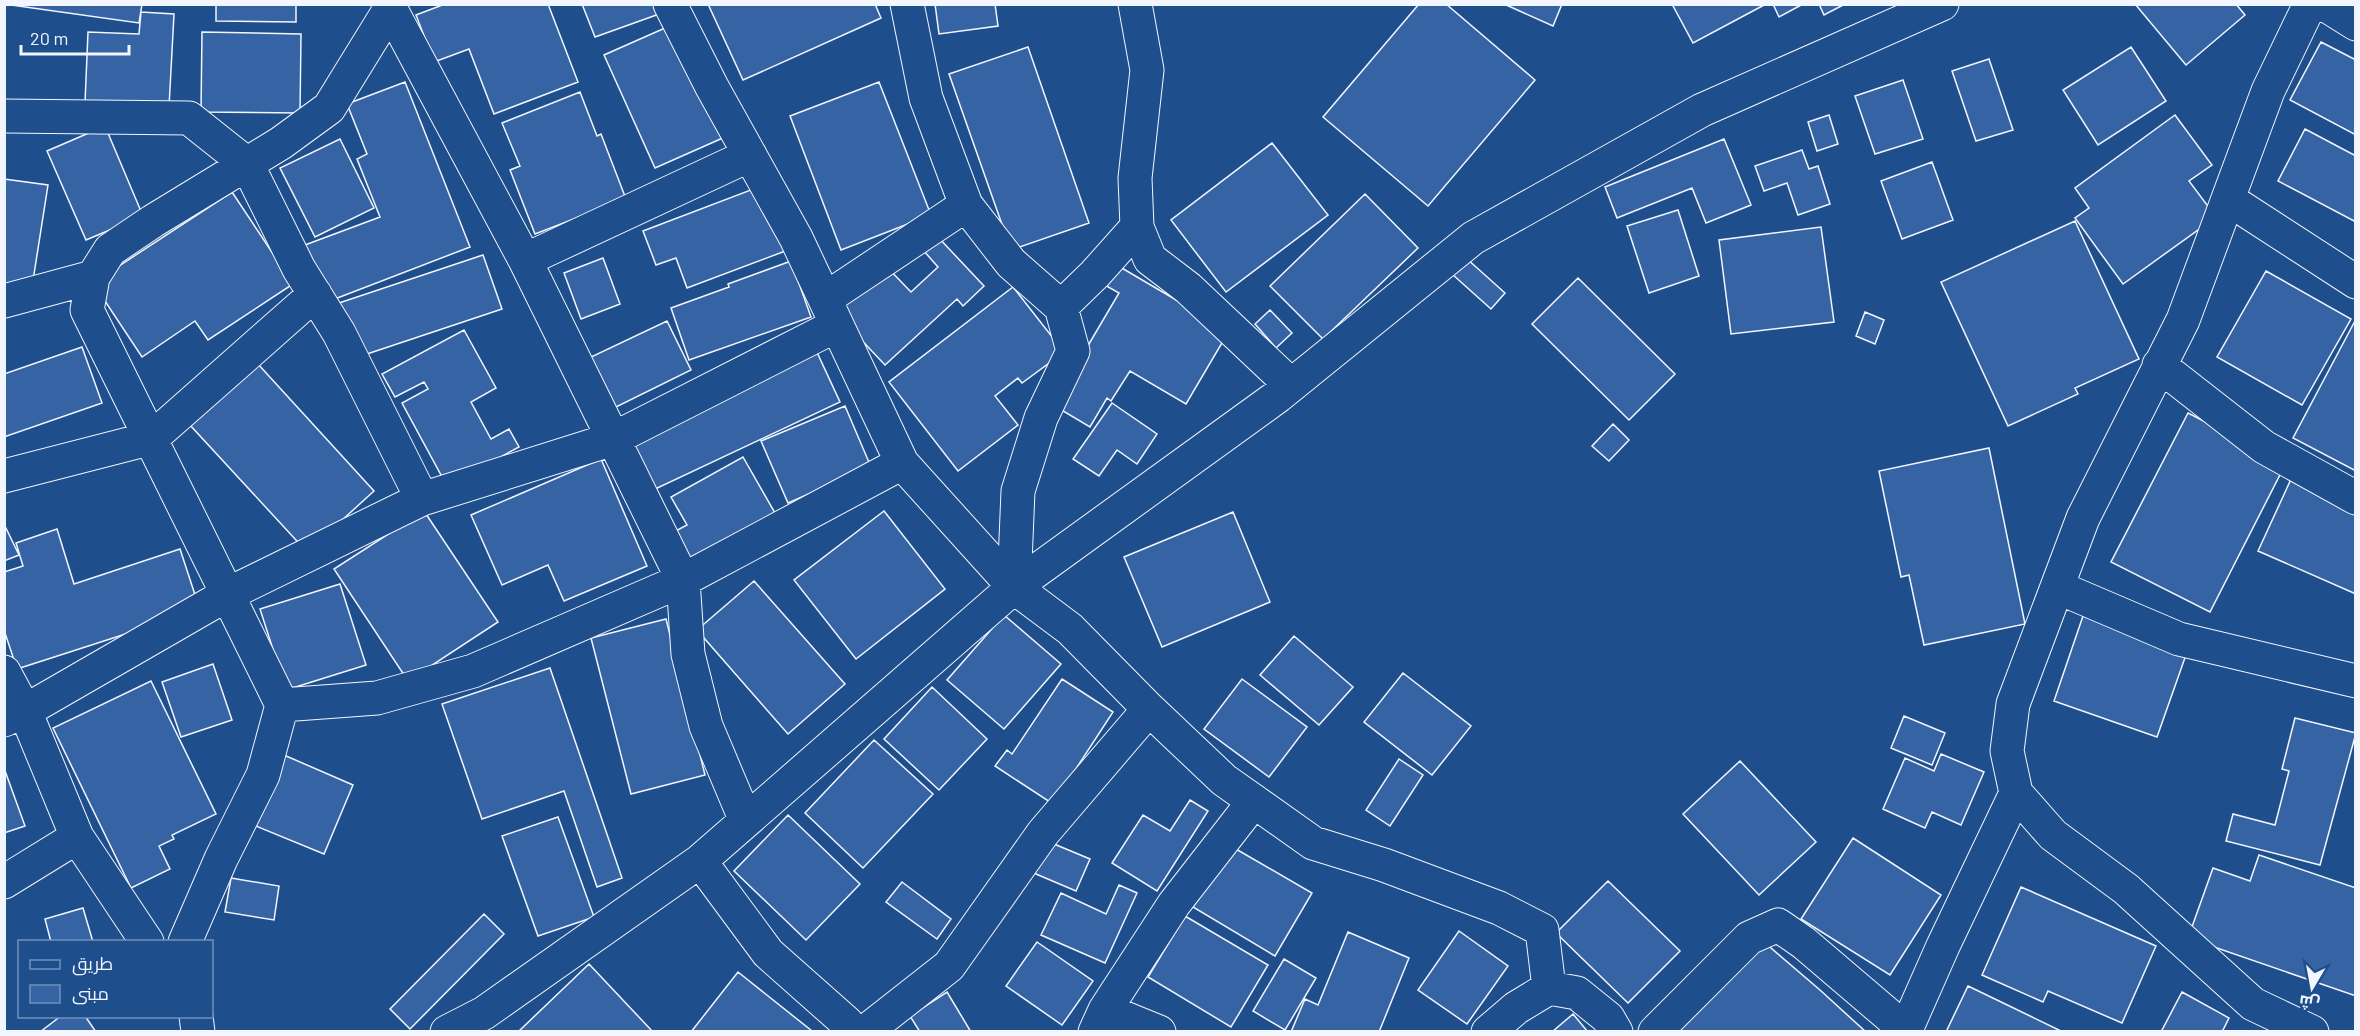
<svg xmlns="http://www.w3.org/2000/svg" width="2360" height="1036" font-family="Barlow,Cairo,sans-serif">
	<rect width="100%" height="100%" fill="#1f4e8c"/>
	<!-- building -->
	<path fill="#3563a3" stroke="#f2f6ff" stroke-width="1.5" d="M4,4h138l-3,19z
		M216,4h80v18l-80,-1z
		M445,4h103l30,78 -84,32 -25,-65 -35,13 -18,-47z
		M582,4h76l4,9 -67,24z
		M708,4h167l6,14 -138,62z
		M935,4h60l3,22 -59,8z
		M1419,4h27l89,76 -107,126 -105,-89z
		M1504,4h58l-9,22z
		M1672,4h94l-73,39z
		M1773,4h30l-24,13z
		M1819,4h26l-21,11z
		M2135,4h101l9,11 -59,50z
		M141,12l33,2 -5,93 -84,-4 3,-71 51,2z
		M674,24l51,113 -70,31 -51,-113z
		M202,32l99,2 -1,79 -99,-1z
		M2321,42l35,18v75l-66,-35z
		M1028,47l61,176 -78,27 -62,-176z
		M2131,47l35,54 -68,44 -35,-55z
		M1989,59l24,71 -37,11 -24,-70z
		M1903,80l20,59 -48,15 -20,-58z
		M405,82l65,165 -143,55 -22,-57 75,-28 -23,-58 10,-5 -20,-50z
		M879,82l52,133 -90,35 -51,-134z
		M580,92l17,44 4,-2 25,65 -91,35 -25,-64 10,-4 -18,-43z
		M1829,115l9,29 -21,7 -9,-29z
		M2175,115l37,50 -23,16 27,36 -93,67 -48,-66 14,-10 -14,-20z
		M105,126l38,90 -57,24 -39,-89z
		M2305,129l51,27v66l-78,-41z
		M340,139l34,69 -59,29 -35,-69z
		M1724,139l27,66 -45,18 -14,-35 -75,30 -12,-31z
		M1272,143l56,72 -102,77 -55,-72z
		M1802,150l7,19 9,-3 12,38 -32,11 -11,-32 -23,8 -9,-25z
		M1932,162l21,58 -51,19 -21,-58z
		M4,179l44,6 -16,102 -28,-4z
		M764,185l24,65 -101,38 -11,-30 -20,7 -13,-34z
		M232,192l61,92 -85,56 -13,-19 -53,36 -49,-74z
		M1365,194l53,54 -95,91 -53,-53z
		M1678,210l21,66 -50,17 -22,-67z
		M2075,221l64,138 -64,29 3,6 -70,32 -67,-144z
		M1821,227l13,95 -103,12 -12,-94z
		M937,236l47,50 -21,20 -6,-7 -72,66 -51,-54 50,-47 27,28 27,-25 -15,-17z
		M483,255l19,54 -144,48 -19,-54z
		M603,258l17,46 -39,15 -17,-46z
		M1466,258l39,35 -14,16 -39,-35z
		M791,261l20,56 -122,43 -18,-52 58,-21 -1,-3z
		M1115,264l114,67 -43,73 -56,-33 -19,30 -4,-3 -17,29 -37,-22 66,-112 -16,-9z
		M2266,271l85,48 -49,86 -85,-48z
		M1578,278l97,96 -46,46 -97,-96z
		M1013,287l51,65 -42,31 -4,-5 -23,18 23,29 -60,46 -69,-89z
		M1270,310l22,23 -16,15 -21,-24z
		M1865,312l19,8 -9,24 -19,-8z
		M2356,319v152l-63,-33z
		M667,321l24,49 -75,37 -25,-50z
		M464,330l32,58 -25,14 20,37 18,-10 10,18 -72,39 -45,-83 26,-14 -4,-7 -29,15 -13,-23z
		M82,347l20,56 -98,34v-63z
		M815,348l25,54 -189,89 -26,-55z
		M257,363l117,128 -67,61 -118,-128z
		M1112,403l45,31 -20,30 -20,-14 -18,26 -26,-17z
		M845,406l26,61 -83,36 -27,-62z
		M2188,413l98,50 -76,149 -99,-50z
		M1613,424l16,16 -20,21 -17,-15z
		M1989,448l36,176 -101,21 -15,-70 -8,2 -22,-106z
		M743,457l32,56 -89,50 -16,-29 17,-9 -16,-28z
		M601,459l46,107 -83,35 -16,-36 -46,20 -31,-70z
		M2292,477l64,29v88l-98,-43z
		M424,511l74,111 -90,59 -74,-112z
		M884,511l61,78 -89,70 -62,-79z
		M1233,512l37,90 -108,45 -38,-90z
		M4,524l15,31 -15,6z
		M57,529l17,55 106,-35 20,61 -183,59 -13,-39v-58l19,-6 -7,-23z
		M754,581l91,103 -57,50 -91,-104z
		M340,584l26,81 -80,25 -26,-81z
		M1004,615l57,49 -57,65 -57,-49z
		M2083,616l104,36 -30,85 -103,-36z
		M666,619l39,156 -74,19 -40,-156z
		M1294,636l59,51 -34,38 -59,-50z
		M213,664l19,56 -51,17 -19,-55z
		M550,668l72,210 -25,9 -33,-96 -82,28 -40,-115z
		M1403,673l68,53 -39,49 -68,-53z
		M1062,679l51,33 -60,92 -58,-38 12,-16 5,4z
		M1242,679l65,48 -38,50 -65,-48z
		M151,681l65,133 -44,21 2,4 -15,7 11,23 -39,19 -78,-160z
		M932,687l55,52 -48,51 -55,-51z
		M1904,716l41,17 -13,32 -41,-17z
		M2295,718l61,15 -36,132 -94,-24 7,-27 42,11 14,-54 -7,-2z
		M874,740l59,54 -70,74 -58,-55z
		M277,752l76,33 -29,69 -78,-32z
		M1941,754l43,18 -23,53 -29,-13 -7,16 -42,-19 22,-51 29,13z
		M1399,759l24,16 -33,51 -24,-16z
		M1740,761l76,81 -57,53 -76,-81z
		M4,768l21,58 -21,7z
		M1190,800l18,11 -51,80 -45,-28 31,-48 27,16z
		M788,815l72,69 -54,56 -72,-69z
		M558,817l36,100 -56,19 -36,-100z
		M1853,838l88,57 -51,80 -89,-56z
		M1042,839l48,20 -14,32 -47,-20z
		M1229,845l83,48 -37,63 -82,-49z
		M2259,855l97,33v108l-168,-58 25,-70 37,13z
		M231,878l48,8 -5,34 -49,-8z
		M1608,881l72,70 -52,52 -72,-70z
		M902,882l49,37 -14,20 -51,-37z
		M1119,885l18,8 -32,70 -64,-28 20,-42 45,21z
		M2021,887l135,59 -34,77 -74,-32 -5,11 -61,-27z
		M83,908l10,34h-42l-6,-23z
		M484,914l20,20 -94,95 -20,-20z
		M1185,916l83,49 -37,62 -83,-50z
		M1459,931l49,35 -41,58 -49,-34z
		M1348,932l61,26 -30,74h-88l14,-33 13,6z
		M1757,936l63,54 46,42h-192z
		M1037,942l56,39 -31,44 -56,-39z
		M1284,959l32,19 -31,52 -32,-19z
		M589,964l64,68h-135z
		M738,972l74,59 -121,1z
		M1968,986l95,46h-117z
		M947,992l24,40h-51l-10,-16z
		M2182,992l47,26 -7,14h-61z
		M1573,1014l15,18h-36z
		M61,1016h24l11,16h-56z"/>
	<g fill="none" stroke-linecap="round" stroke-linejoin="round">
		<defs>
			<path id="minor" d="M388,4l137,256 158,320 5,74 18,72 40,95
				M670,4l42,83 84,151 106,225 112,124 56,42 79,80 75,71 89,63 71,22 115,43 43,22 7,58
				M907,4l19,94 40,107 45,58 50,44 12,44 -32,67 -23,73 -4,96
				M1135,4l12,66 -12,108 2,49 13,32 38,29 103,97
				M2310,4l-42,87 -85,229 -100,198 -70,186 -6,47 9,42 37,42 73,54 127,115 59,28
				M2324,4l32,20
				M4,116l185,2 58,46 52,105 40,64 83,166 -194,95 -203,117 -21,9
				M2228,199l128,83
				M525,260l225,-105
				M825,299l141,-94
				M4,301l89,-24
				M1061,307l34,-33 42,-47
				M2159,365l105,82 92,51
				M4,476l148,-38 163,-144
				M422,499l191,-60 224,-114
				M2057,587l122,52 177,42
				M4,672l21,39 52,126 70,105
				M282,705l95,-7 96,-27 210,-91 219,-117
				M700,861l68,92 79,70 4,9
				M4,882l73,-45
				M185,942l36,-83 42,-84 19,-70 -195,-395 6,-33 17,-27 43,-29 128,-78 48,-35 61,-99
				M1105,1010l54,22
				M196,1016l2,16
				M447,1032l37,-19 216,-152 314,-274 264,-191 195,-158 229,-128 240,-106
				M865,1032l84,-66 94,-133 106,-124
				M1095,1032l10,-22 69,-106 80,-103
				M1488,1032l28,-24 33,-20 28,5 31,25 8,14
				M1655,1032l94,-94 29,-13 26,18 102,87
				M1905,1032l38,-86 73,-153"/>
		</defs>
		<!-- minor casing -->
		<use href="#minor" stroke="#f2f6ff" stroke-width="35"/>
		<!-- minor -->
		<use href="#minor" stroke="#1f4e8c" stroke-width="33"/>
	</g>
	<!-- border -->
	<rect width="2360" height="1036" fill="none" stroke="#f2f6ff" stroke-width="12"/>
	<!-- legend -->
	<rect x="18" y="940" width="195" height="78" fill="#1f4e8c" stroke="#7391ba" stroke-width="1.5"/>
	<rect x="30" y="960" width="30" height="9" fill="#1f4e8c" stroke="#7391ba" stroke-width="1.5"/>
	<text x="72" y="970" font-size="18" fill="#f2f6ff">طريق</text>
	<rect x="30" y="985" width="30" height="18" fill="#3563a3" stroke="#7391ba" stroke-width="1.5"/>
	<text x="72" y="1000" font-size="18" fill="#f2f6ff">مبنى</text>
	<!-- north arrow -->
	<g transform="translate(2312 988) rotate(190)" stroke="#1f4e8c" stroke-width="4.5" paint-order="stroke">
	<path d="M0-4.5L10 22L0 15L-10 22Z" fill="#f2f6ff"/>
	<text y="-9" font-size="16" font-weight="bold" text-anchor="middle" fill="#f2f6ff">ش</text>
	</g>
	<!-- scale -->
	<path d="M21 45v9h108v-9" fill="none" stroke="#f2f6ff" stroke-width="3"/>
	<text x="30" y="45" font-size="18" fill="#f2f6ff" stroke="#1f4e8c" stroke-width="4.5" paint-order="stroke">20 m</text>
</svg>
